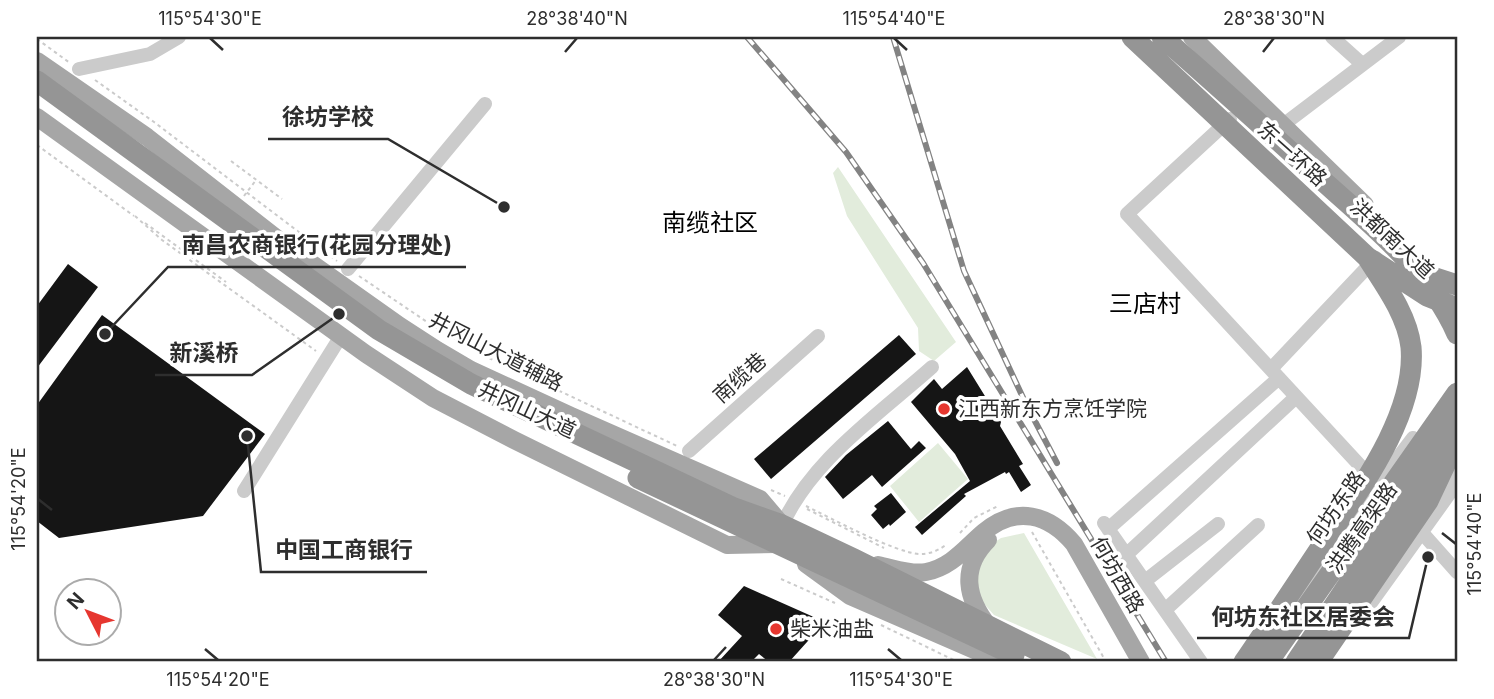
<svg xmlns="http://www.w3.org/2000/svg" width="1494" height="699" font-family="Inter,'Noto Sans SC',sans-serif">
	<rect width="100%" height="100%" fill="#fff"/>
	<!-- green -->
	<path fill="#e2ecdc" d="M838,167l118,175 -22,19 -15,-10 -1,-23 -71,-112 -14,-43z
		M938,443l30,36 -49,43 -29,-36z
		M1024,533l73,126 -103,-44 -15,-17 -3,-28 16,-26 9,-6z"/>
	<!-- building -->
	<path fill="#151515" d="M68,264l30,23 -61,81v-62z
		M102,315l163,119 -62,82 -144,22 -22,-17v-116z
		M899,335l17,19 -145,125 -17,-20z
		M967,367l34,55 -1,4 23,38 -4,2 12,19 -10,7 -12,-20 -3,2 -1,-2 -41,22 2,2 -44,39 -7,-8 55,-46 -15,-27 -44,-52 23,-23 8,10z
		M888,421l23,28 8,-8 7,7 -44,39 -10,-12 -29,24 -18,-22 21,-22z
		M891,493l15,19 -16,14 -1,-2 -6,5 -12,-14 6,-6 -3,-3z
		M744,586l81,36 -36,40h-20l-10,-8 -8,8h-33l24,-26 -24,-21z"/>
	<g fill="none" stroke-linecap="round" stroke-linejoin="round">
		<!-- path -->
		<path stroke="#cbcbcb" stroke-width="2" stroke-dasharray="3.5 3.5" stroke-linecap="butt" d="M37,39l33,24
			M95,80l59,42 183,139
			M37,145l97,71
			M231,161l51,38
			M244,196l12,-16
			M135,216l27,24 154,111
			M145,223l81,59
			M359,276l77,52 53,30 188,88
			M771,490l14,6
			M806,506c25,12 89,47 114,48 10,0 17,-3 26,-9
			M807,509l77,39
			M1032,532l73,128 6,2
			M960,533l14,-15 24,-12
			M781,579l54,24
			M881,625l77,37"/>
		<!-- minor -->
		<path stroke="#cbcbcb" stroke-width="14" d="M1332,37l30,27
			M79,69l71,-15 29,-17
			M1230,119l-103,95 263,284
			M1283,125l116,-88
			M348,269l137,-165
			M1271,369l105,-111
			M689,451l129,-115
			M244,491l97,-155
			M1440,495l17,-26
			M1409,518l48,54
			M1104,523l97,139
			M1108,529l171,-151
			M779,532c29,-70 98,-116 153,-165
			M1126,555l170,-158
			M1145,581l73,-57
			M1368,607l84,-117
			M1165,610l93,-85
			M1289,613l89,-129 35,-46"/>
		<!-- major -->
		<path stroke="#a6a6a6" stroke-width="18" d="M1192,37l173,168
			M37,61l110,76 137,107 116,82 37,24 34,20 100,46 189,83 22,26
			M37,117l329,237 67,44 81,42 213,105 50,-1
			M988,540c-28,28 -22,58 1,87
			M806,564l44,32 152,66
			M878,565c15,3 33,10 48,7 26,-5 40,-25 58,-40 32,-27 65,-18 90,12l67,118"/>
		<!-- highway -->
		<path stroke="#959595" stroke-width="21" d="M1132,37l235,220 60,39 30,12
			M1162,37c51,44 101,90 151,135 53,48 115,96 144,162
			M37,81l342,249 92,54 263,124 48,17 72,34 207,103
			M1420,273l37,12
			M638,478l376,177
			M1244,662c26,-38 51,-76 77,-115 36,-54 96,-131 90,-200 -4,-33 -27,-63 -44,-90
			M1268,662l189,-269
			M1296,662l161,-239
			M1318,662l110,-161 25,-53"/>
		<defs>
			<path id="rail" d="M747,37l99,115 77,111 243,399
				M893,37l71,234 62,133 31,59"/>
		</defs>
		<!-- rail casing -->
		<use href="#rail" stroke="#838383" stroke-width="6"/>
		<!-- rail -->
		<use href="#rail" stroke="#fff" stroke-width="3.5" stroke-dasharray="10" stroke-linecap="butt"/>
	</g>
	<!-- ticks -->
	<path fill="none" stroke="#2e2e2e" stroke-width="2.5" d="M210,38l13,12M894,38l13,12M565,52l12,-14M1263,52l11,-14M38,499l14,11M1442,533l14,11M205,649l13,11M888,649l13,11M714,660l12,-13"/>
	<!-- markers -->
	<g fill="#e6362f" stroke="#fff" stroke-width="2.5">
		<circle cx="944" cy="409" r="7"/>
		<circle cx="776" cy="629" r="7"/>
	</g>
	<g text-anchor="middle" stroke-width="7" stroke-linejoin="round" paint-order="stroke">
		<!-- street labels -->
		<g font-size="21" fill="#2e2e2e" stroke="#fff">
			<text transform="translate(1292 154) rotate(42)" y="7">东一环路</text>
			<text transform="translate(1392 239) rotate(43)" y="7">洪都南大道</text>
			<text transform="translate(496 352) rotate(27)" y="7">井冈山大道辅路</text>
			<text transform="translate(740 378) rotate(-42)" y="7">南缆巷</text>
			<text transform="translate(527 410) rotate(25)" y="7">井冈山大道</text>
			<text transform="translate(1336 508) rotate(-55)" y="7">何坊东路</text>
			<text transform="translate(1362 528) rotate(-55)" y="7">洪腾高架路</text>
			<text transform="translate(1117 575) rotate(60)" y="7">何坊西路</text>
		</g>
		<!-- poi labels -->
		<g font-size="21" fill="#2e2e2e" stroke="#fff" text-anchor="start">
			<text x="958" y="416">江西新东方烹饪学院</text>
			<text x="790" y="636">柴米油盐</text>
		</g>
		<!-- quarter labels -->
		<g font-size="24" fill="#000" stroke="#fff">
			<text x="710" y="231">南缆社区</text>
			<text x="1145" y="312">三店村</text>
		</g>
	</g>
	<!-- callouts -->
	<path fill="none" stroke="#2e2e2e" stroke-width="2.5" d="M504 207L388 139H268M105 334L168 267H466M339 314L252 375H155M247 436L261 572H427M1428 557L1409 638H1197"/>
	<g fill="#2e2e2e" stroke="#fff" stroke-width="2.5">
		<circle cx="504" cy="207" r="7"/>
		<circle cx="105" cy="334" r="7"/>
		<circle cx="339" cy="314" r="7"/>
		<circle cx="247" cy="436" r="7"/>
		<circle cx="1428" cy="557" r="7"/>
	</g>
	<g font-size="23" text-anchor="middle" font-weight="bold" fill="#2e2e2e" stroke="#fff" stroke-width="7" stroke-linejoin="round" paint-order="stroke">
		<text x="328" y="125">徐坊学校</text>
		<text x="317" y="253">南昌农商银行(花园分理处)</text>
		<text x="204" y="361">新溪桥</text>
		<text x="344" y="558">中国工商银行</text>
		<text x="1303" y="625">何坊东社区居委会</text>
	</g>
	<!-- border -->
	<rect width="1494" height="699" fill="none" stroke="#ffffff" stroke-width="77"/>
	<!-- north arrow -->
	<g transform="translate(88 612) rotate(312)"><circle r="33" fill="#ffffff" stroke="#ababab" stroke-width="2"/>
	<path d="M0-5L12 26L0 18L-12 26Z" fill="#e6362f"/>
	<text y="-10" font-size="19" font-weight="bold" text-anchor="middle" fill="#2e2e2e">N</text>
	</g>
	<rect x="38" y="38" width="1418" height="622" fill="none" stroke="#2e2e2e" stroke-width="2.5"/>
	<g font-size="18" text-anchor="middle" fill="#2e2e2e">
		<text x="210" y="25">115°54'30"E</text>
		<text x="577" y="25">28°38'40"N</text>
		<text x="894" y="25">115°54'40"E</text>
		<text x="1274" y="25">28°38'30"N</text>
		<text transform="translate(19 499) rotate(-90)" y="6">115°54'20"E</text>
		<text transform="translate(1475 544) rotate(-90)" y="6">115°54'40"E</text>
		<text x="218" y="686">115°54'20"E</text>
		<text x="714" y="686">28°38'30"N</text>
		<text x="901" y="686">115°54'30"E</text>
	</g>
</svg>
